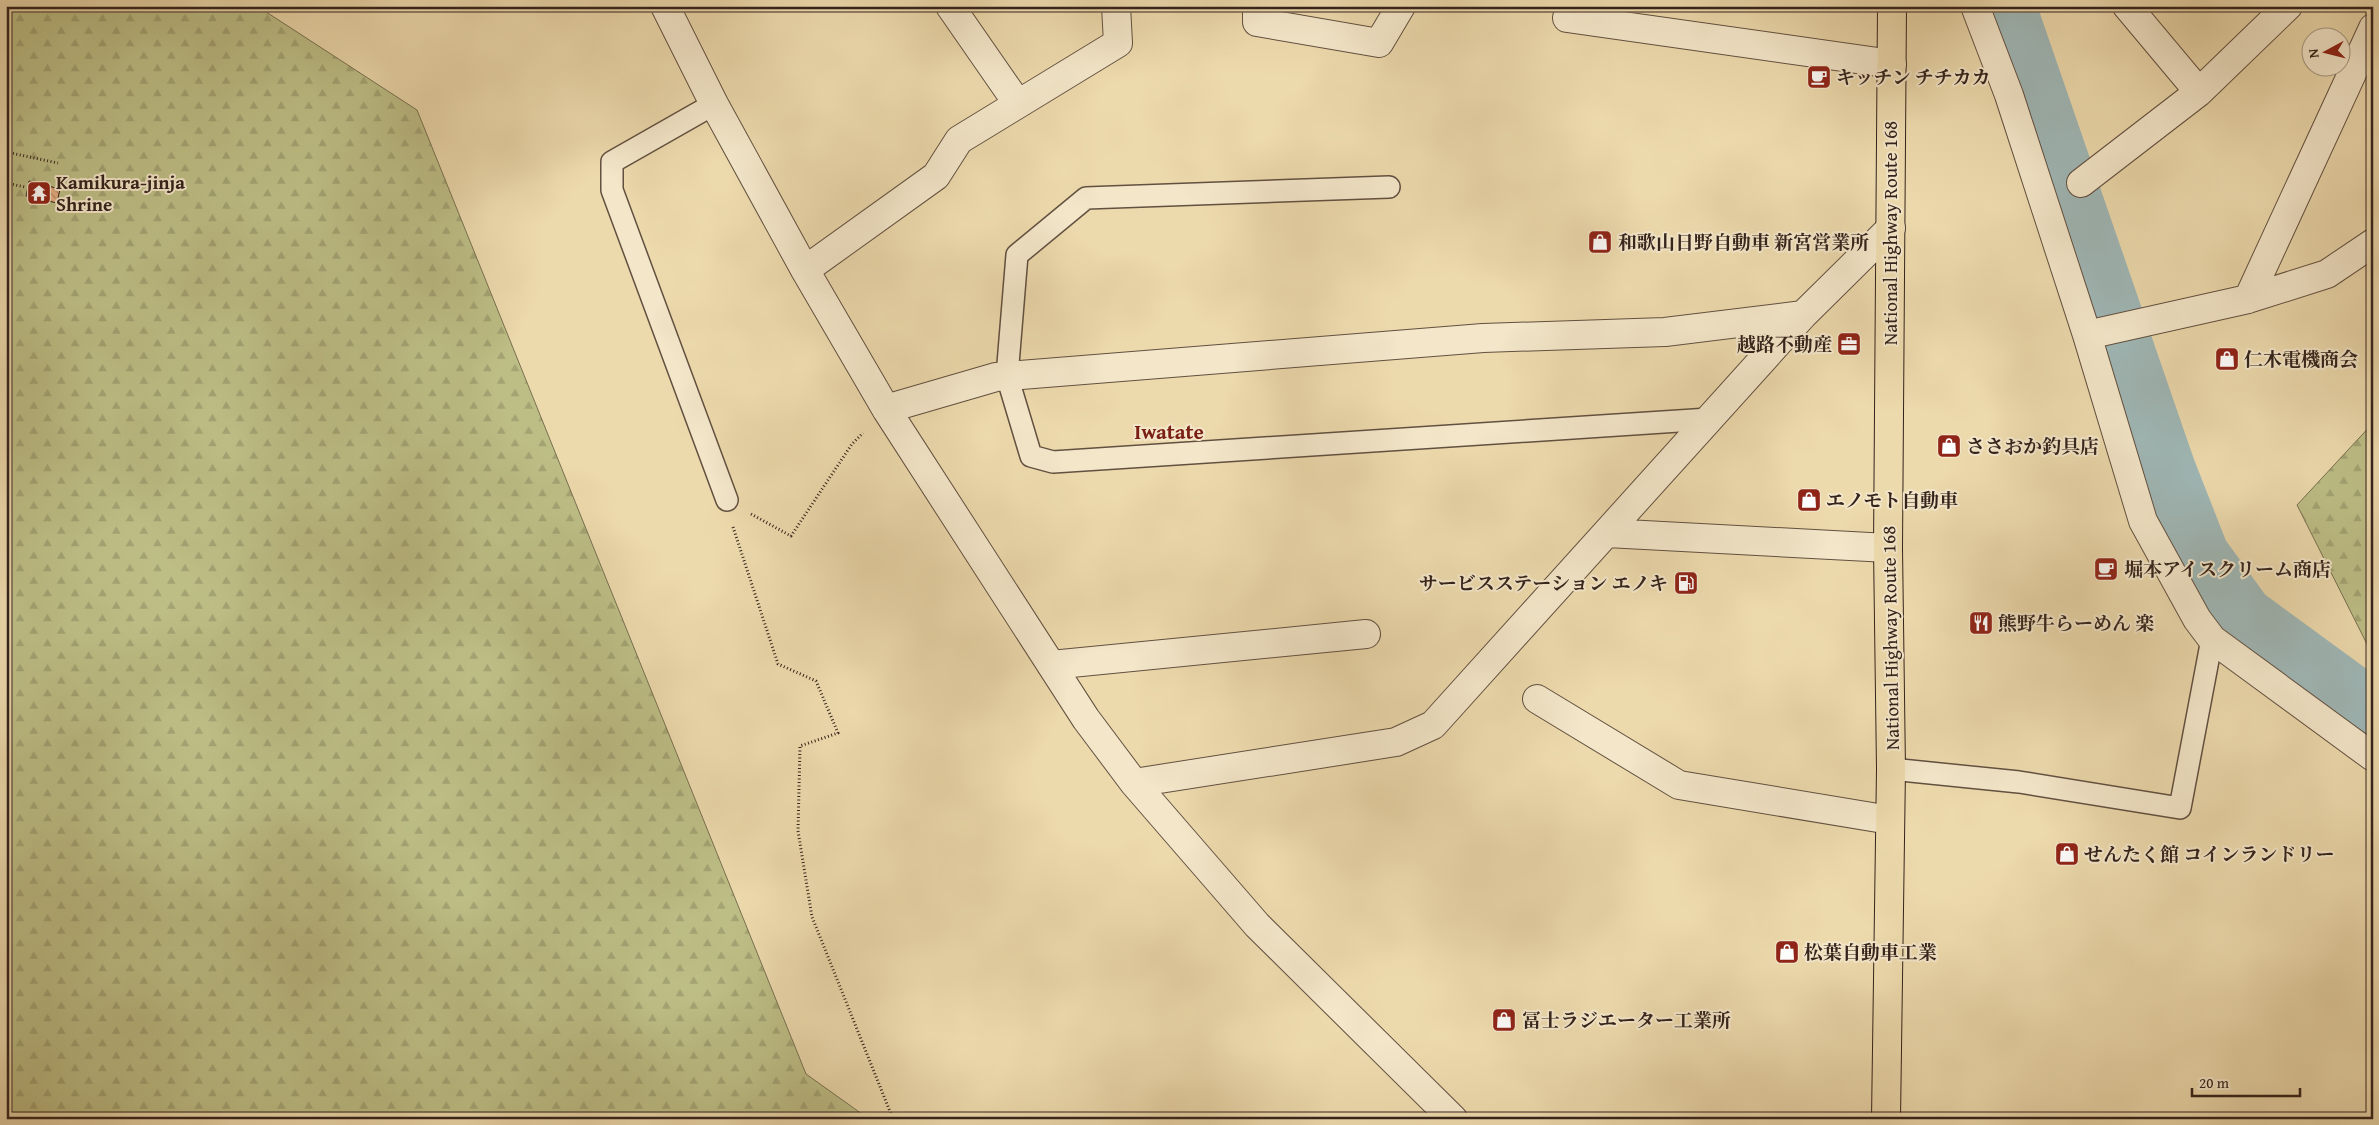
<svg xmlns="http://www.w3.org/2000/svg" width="2379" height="1125" font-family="'Gentium Book Plus','Noto Serif JP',serif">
	<defs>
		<pattern id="forest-firs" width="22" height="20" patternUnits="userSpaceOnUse" patternTransform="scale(1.25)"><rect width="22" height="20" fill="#bdbe86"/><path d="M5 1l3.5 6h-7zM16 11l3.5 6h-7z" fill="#a3a373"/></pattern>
		<pattern id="building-back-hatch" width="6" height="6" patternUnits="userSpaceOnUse" patternTransform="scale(1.25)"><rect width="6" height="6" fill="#e5ad80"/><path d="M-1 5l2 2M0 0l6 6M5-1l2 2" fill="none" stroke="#ba8c68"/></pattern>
	</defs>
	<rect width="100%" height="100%" fill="#ecd9ac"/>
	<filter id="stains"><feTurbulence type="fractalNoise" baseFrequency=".004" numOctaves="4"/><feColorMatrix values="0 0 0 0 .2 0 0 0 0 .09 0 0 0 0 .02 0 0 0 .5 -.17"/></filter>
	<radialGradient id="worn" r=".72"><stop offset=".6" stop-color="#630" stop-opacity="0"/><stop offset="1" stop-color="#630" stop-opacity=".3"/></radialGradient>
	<!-- forest -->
	<path fill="url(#forest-firs)" stroke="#787051" d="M6,6h251l160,104 389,964 63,45h-863z
		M2373,423v233l-76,-151z"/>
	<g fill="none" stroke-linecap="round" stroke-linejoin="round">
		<!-- river -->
		<path stroke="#9fb7b6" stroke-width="65" d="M2003,6l161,466 33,84 45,62 131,96"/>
	</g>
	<!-- building -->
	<path fill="url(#building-back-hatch)" stroke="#34231c" d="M29,181l31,8 -3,14 -31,-7z"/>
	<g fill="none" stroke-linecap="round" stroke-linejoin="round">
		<defs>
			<path id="lane" d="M714,104l-102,58v28l115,310
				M1389,187l-303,11 -69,57 -10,121 24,80 22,6 656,-43
				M1891,769l128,13 161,26 32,-169"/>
			<path id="street" d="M665,6l49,98 91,166 81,139 200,310 48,64 123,142 196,194
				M950,6l68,98
				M1257,6v16l122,21 22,-37
				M1975,6l34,89 78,240 56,186 54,98 15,20 161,118
				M2127,6l72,86
				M1567,18l325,46
				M2081,183l118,-91 89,-86
				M805,270l131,-94 23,-36 159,-97 -2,-37
				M2248,299l125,-271
				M2087,335l161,-36 79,-25 46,-31
				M886,409l110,-32 487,-39 182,-6 138,-17 88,-87
				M1607,533l281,15
				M1051,665l315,-31
				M1537,699l142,86 211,35
				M1134,783l262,-41 37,-17 370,-410"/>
			<path id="highway" d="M1886,1119l5,-350 -3,-221 4,-542"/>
		</defs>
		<!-- lane casing -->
		<use href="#lane" stroke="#625040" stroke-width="24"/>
		<!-- street casing -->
		<use href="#street" stroke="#625040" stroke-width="30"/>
		<!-- highway casing -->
		<use href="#highway" stroke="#34231c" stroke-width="30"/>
		<!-- path -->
		<path stroke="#34231c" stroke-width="3" stroke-dasharray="1 2.5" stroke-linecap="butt" d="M6,152l52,11
			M6,183l19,4
			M751,514l40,22 61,-92 11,-11
			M733,527l45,137 38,17 22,52 -38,13 -2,85 14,86 81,202"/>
		<!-- lane -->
		<use href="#lane" stroke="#f3e6c9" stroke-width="21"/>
		<!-- street -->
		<use href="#street" stroke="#f3e6c9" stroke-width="28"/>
		<!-- highway -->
		<use href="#highway" stroke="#ecd9ac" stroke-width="28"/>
	</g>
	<!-- icons -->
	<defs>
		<symbol id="cafe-square" viewBox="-11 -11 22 22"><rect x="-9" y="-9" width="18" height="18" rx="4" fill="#8f2418" stroke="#f3e6c9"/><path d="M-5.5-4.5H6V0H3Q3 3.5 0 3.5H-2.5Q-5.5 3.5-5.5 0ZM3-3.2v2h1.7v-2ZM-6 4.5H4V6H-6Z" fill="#fff"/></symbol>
		<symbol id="temple-square" viewBox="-11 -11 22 22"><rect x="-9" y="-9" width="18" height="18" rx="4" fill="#8f2418" stroke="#f3e6c9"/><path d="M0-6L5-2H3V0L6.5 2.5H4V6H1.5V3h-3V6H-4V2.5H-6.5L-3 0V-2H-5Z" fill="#fff"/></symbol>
		<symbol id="shop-square" viewBox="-11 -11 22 22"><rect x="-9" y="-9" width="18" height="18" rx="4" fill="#8f2418" stroke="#f3e6c9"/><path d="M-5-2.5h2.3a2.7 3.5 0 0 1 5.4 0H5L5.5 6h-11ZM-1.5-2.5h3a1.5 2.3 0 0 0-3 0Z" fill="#fff"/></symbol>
		<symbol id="office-square" viewBox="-11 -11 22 22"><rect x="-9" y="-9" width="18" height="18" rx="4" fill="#8f2418" stroke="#f3e6c9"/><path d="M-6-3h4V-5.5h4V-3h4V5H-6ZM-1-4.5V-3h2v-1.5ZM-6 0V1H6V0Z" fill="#fff"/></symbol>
		<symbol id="fuel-square" viewBox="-11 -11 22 22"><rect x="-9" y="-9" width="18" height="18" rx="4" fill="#8f2418" stroke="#f3e6c9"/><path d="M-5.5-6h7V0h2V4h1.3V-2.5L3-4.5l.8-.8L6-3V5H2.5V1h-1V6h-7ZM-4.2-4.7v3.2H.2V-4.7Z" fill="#fff"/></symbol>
		<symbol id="restaurant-square" viewBox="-11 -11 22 22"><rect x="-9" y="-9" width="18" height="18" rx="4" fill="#8f2418" stroke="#f3e6c9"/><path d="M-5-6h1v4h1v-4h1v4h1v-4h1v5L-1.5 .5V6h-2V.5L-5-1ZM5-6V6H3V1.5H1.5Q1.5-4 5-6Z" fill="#fff"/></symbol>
	</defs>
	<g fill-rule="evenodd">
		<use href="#cafe-square" x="1805" y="63" width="28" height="28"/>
		<use href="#temple-square" x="25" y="179" width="28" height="28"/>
		<use href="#shop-square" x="1586" y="228" width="28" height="28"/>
		<use href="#office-square" x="1835" y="330" width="28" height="28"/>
		<use href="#shop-square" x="2213" y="345" width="28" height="28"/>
		<use href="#shop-square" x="1935" y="432" width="28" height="28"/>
		<use href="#shop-square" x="1795" y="486" width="28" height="28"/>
		<use href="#cafe-square" x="2092" y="555" width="28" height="28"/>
		<use href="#fuel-square" x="1672" y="569" width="28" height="28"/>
		<use href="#restaurant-square" x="1967" y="609" width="28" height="28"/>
		<use href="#shop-square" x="2053" y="840" width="28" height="28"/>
		<use href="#shop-square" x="1773" y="938" width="28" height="28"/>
		<use href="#shop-square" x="1490" y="1006" width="28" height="28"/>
	</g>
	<g text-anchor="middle" stroke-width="4" stroke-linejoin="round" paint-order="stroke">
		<!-- poi labels -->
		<g font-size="19" font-weight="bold" fill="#34231c" stroke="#f3e6c9" text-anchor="start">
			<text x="1836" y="84">キッチン チチカカ</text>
			<text x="56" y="189">Kamikura-jinja<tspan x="56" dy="22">Shrine</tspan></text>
			<text x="1618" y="249">和歌山日野自動車 新宮営業所</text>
			<text x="1832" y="351" text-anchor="end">越路不動産</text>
			<text x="2244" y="366">仁木電機商会</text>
			<text x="1966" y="453">ささおか釣具店</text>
			<text x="1826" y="507">エノモト自動車</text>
			<text x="2124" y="576">堀本アイスクリーム商店</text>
			<text x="1668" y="590" text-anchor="end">サービスステーション エノキ</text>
			<text x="1998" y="630">熊野牛らーめん 楽</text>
			<text x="2084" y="861">せんたく館 コインランドリー</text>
			<text x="1804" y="959">松葉自動車工業</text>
			<text x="1522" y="1027">冨士ラジエーター工業所</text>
		</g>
		<!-- street labels -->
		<g font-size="19" fill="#34231c" stroke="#f3e6c9">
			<text transform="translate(1890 233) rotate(-90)" y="7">National Highway Route 168</text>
			<text transform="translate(1890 638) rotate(-91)" y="7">National Highway Route 168</text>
		</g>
		<!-- quarter labels -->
		<g font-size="21" font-weight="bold" fill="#7a1f14" stroke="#f3e6c9">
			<text x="1169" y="439">Iwatate</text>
		</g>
	</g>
	<!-- margin -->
	<rect width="2379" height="1125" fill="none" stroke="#ecd9ac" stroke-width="25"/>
	<rect x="8" y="8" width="2364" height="1110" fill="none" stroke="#34231c" stroke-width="2.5"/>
	<rect x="12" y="12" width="2354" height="1100" fill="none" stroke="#34231c"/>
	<!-- north arrow -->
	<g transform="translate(2326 52) rotate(263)"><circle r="24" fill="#f3e6c9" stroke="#a79884"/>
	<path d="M0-4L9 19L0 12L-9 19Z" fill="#8f2418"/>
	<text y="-8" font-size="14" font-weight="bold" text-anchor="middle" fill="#34231c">N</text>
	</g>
	<!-- scale -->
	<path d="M2192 1088v8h108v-8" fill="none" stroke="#34231c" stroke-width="2.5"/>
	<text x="2199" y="1088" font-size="15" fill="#34231c" stroke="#f3e6c9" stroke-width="4" paint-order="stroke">20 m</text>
	<rect width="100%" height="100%" filter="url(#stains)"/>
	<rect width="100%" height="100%" fill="url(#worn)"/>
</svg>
